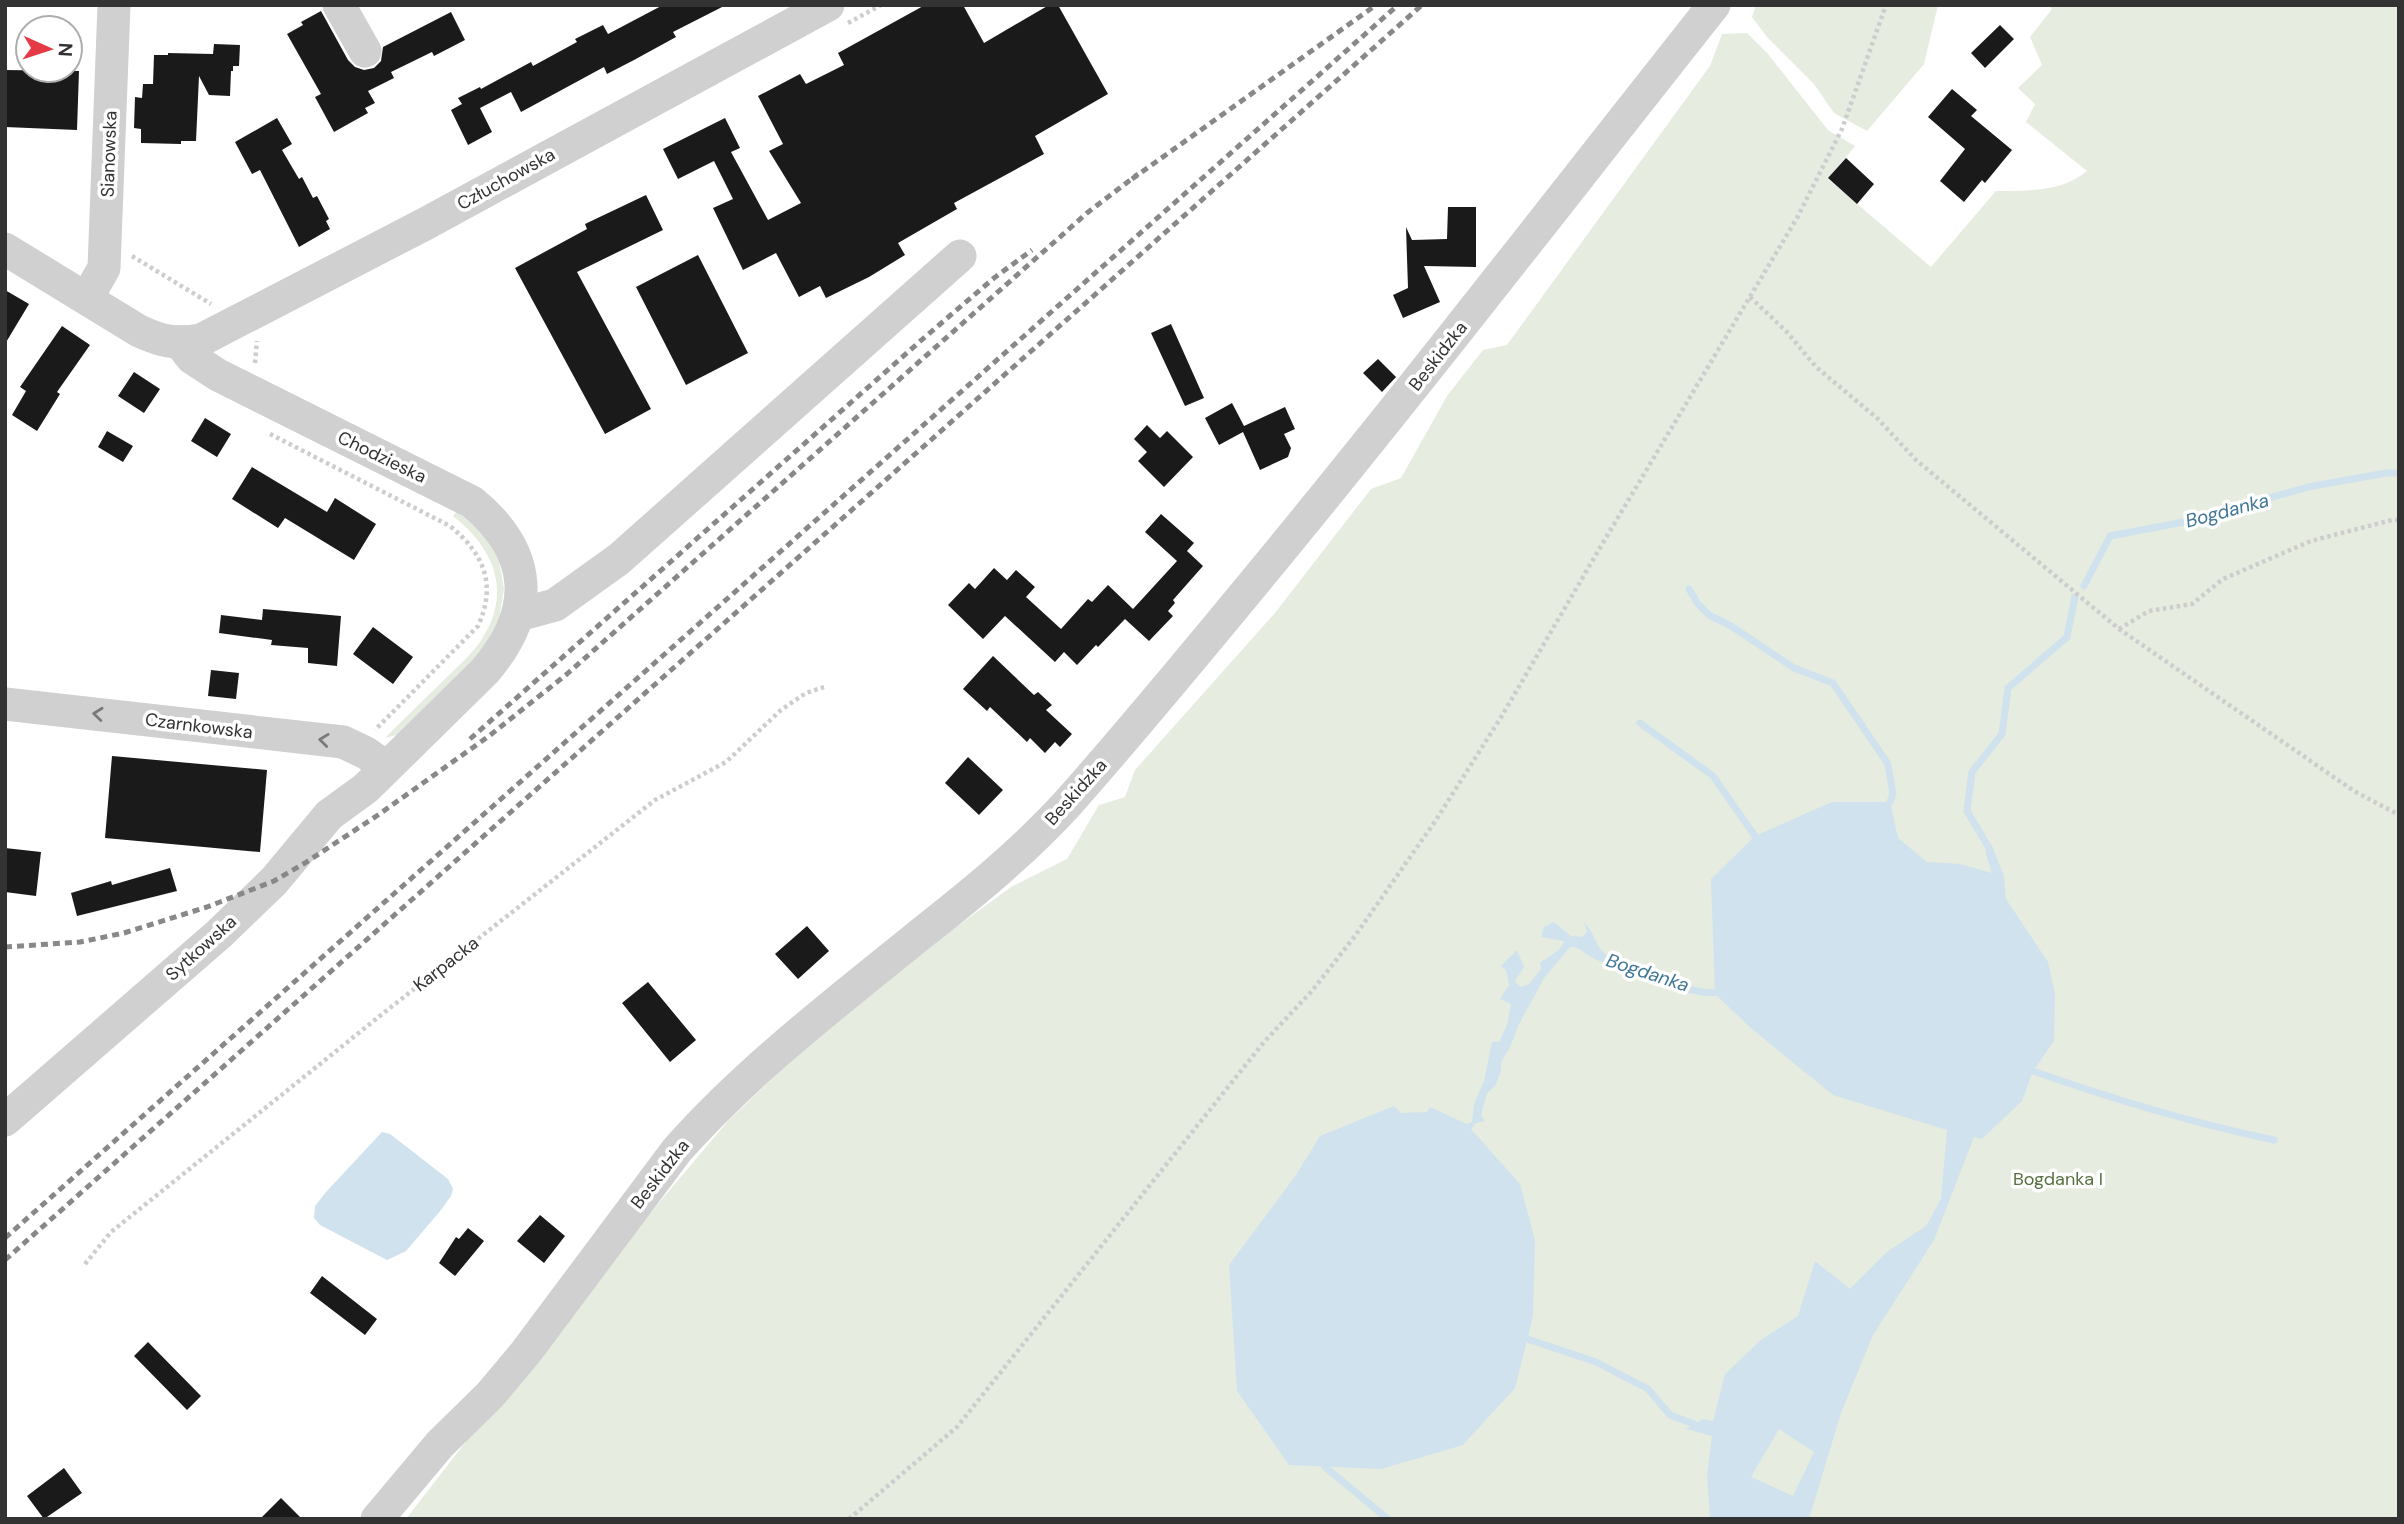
<svg xmlns="http://www.w3.org/2000/svg" width="2404" height="1524" font-family="'DM Sans',sans-serif">
	<rect width="100%" height="100%" fill="#fff"/>
	<!-- green -->
	<path fill="#e6ecdf" d="M1756,5h182l-14,59 -57,67 -33,-18 -20,-29 -47,-47 -15,-20z
		M2048,5h351v1514h-1993l154,-199 168,-199 121,-116 162,-118 56,-28 32,-54 26,-8 10,-27 140,-157 96,-124 30,-11 46,-82 36,-46 24,-5 203,-279 12,-32 25,-1 21,21 60,76 27,16 -27,33 103,88 65,-76c31,0 66,1 91,-20l-61,-49 9,-18 -17,-16 24,-23 -12,-28 22,-28z
		M457,511l27,23 15,26 5,29 -5,30 -18,34 -77,80 -19,5c18,-18 36,-36 54,-53 13,-14 30,-27 41,-43 33,-48 15,-93 -27,-126z"/>
	<!-- water -->
	<path fill="#cfe2ee" fill-rule="evenodd" d="M1832,802h58l8,36 29,24 33,2 32,9 -7,-22 7,-5 12,30 2,23 42,63 7,32 -1,47 -21,30 -11,30 -40,38 -8,-2 -40,103 -61,95 -32,78 -32,106h-99l-3,-44 5,-39 -26,-7 17,-10 10,2 12,-47 37,-35 36,-23 17,-55 35,28 37,-37 39,-26 15,-27 6,-69 -114,-35 -81,-66 -37,-35 -4,-115 44,-43zM1779,1429l35,23 -21,44 -42,-19z
		M1554,922l17,14 11,1 5,-5 -3,-9c8,6 10,16 15,24 8,12 23,17 35,22l-3,7c-13,-5 -24,-12 -36,-17 -10,-4 -13,-12 -25,-12l-26,31 -26,48 -7,19 -10,17v9l-6,15 -8,7 -6,22 4,6 -9,2 -5,6 49,55 15,56 -2,76 -18,72 -52,57 -82,24 -92,-4 -52,-74 -8,-126 67,-90 24,-39 74,-30 7,7 26,-1 3,-5 37,17 5,-2 2,-18 10,-23 8,-39h7l8,-17 4,-21 -11,-5 9,-14 -3,-15 -5,-4 16,-16 7,17 -9,14 5,6 9,-3 12,-15 -1,-6c8,-7 21,-11 24,-22l-23,-4 3,-10z
		M382,1132l8,2 58,45 5,10 -2,7 -10,14 -35,41 -19,9 -67,-35 -6,-7 1,-12 11,-14z"/>
	<g fill="none" stroke-linecap="round" stroke-linejoin="round">
		<!-- stream -->
		<path stroke="#cfe2ee" stroke-width="7" d="M2084,586l26,-50 79,-15 119,-34 78,-14h13
			M1689,589l9,15 11,11 22,11 63,42 39,15 55,81 5,30 -3,8
			M1640,723l73,53 42,60
			M1991,855l-2,-7 -22,-37 5,-39 30,-38 6,-46 59,-51 8,-40
			M1627,969c20,7 78,30 96,22
			M2033,1071c79,28 159,52 241,69
			M1527,1339l69,23 52,27 22,26 24,9
			M1327,1461l-2,6 63,52"/>
	</g>
	<!-- building -->
	<path fill="#1a1a1a" d="M663,5h63l-53,27 3,5 -42,23 -27,14 -3,-7 -83,45 -10,-20 -31,16 12,24 -24,13 -17,-35 11,-6 -4,-6 22,-11 1,2 50,-27 2,4 44,-24 -2,-3 28,-14 5,9z
		M925,5h38l21,38 65,-38h9l50,89 -73,42 9,18 -90,49 3,6 -59,34 7,12 -36,22 -43,21 -6,-12 -21,11 -23,-44 -33,17 -30,-62 20,-9 -19,-38 -36,18 -15,-30 62,-31 15,30 -9,4 37,68 33,-17 -32,-52 14,-7 -25,-48 42,-22 6,10 38,-19 -6,-12z
		M321,11l27,49 7,7 9,3 10,-2 7,-7 2,-14 68,-35 14,28 -31,16 -2,-4 -41,20 3,6 -26,13 7,12 -10,5 3,5 -34,19 -19,-35 6,-3 -34,-60 16,-9 -2,-3z
		M2000,25l14,14 -29,29 -14,-15z
		M214,44l26,1 -1,21h-6v5h-2l-1,25 -21,-1 -10,-19 -3,65h-15v3l-40,-1v-14l-7,-1 1,-31 7,1 1,-14h10l1,-29h14v-2l45,1z
		M5,70l74,1 -2,59 -72,-3z
		M1952,89l25,21 -6,6 41,34 -27,33 -3,-3 -18,22 -24,-21 25,-32 -37,-32z
		M277,118l15,26 -10,6 17,29 3,-2 11,21 4,-2 12,23 -3,2 4,8 -31,18 -39,-77 -8,4 -17,-32z
		M1846,158l28,26 -17,20 -29,-26z
		M646,195l17,35 -86,42 74,137 -46,25 -90,-166 72,-39 -2,-5z
		M1448,207h28v60l-52,-1 16,36 -37,16 -10,-23 15,-7 -2,-61 6,13 35,-1z
		M698,255l50,98 -62,32 -50,-98z
		M5,290l24,14 -24,40z
		M1171,324l33,74 -19,8 -34,-73z
		M62,326l28,19 -33,47 3,2 -23,37 -25,-16 14,-24 -6,-4z
		M1378,359l18,18 -14,15 -19,-19z
		M134,372l26,17 -16,24 -26,-17z
		M1232,403l12,23 41,-19 10,22 -11,5 7,14 -3,9 -28,13 -17,-38 -24,13 -14,-27z
		M205,418l26,16 -14,23 -26,-16z
		M1147,425l13,13 7,-7 26,26 -29,30 -26,-26 9,-9 -13,-13z
		M107,431l26,15 -10,16 -25,-15z
		M252,467l75,45 8,-14 41,26 -22,36 -69,-42 -7,10 -46,-29z
		M1161,514l33,29 -7,8 16,15 -30,34 2,3 -7,8 5,5 -24,25 -24,-22 -27,28 -2,-2 -19,20 -13,-13 -9,10 -50,-46 -22,23 -35,-34 21,-22 6,6 19,-21 13,12 9,-10 19,17 -9,10 35,32 27,-30 4,3 16,-17 25,24 44,-48 -32,-29z
		M263,609l78,7 -4,50 -29,-3v-15l-37,-3 1,-5 -53,-7 2,-18 41,5z
		M373,627l40,30 -20,27 -40,-30z
		M993,656l41,39 4,-3 14,13 -6,5 26,24 -12,13 -5,-5 -10,11 -15,-15 -3,4 -37,-35 -3,4 -24,-22z
		M211,670l28,3 -3,26 -28,-3z
		M112,756l155,14 -7,82 -155,-14z
		M968,757l35,33 -24,25 -34,-32z
		M5,848l36,4 -5,44 -31,-4z
		M170,868l7,23 -100,25 -6,-23 40,-12 1,4z
		M807,926l22,25 -31,28 -23,-25z
		M648,982l48,58 -26,22 -48,-59z
		M540,1215l25,21 -21,27 -27,-22z
		M468,1228l16,13 -29,35 -16,-13 17,-26 3,2z
		M322,1276l55,43 -12,16 -55,-42z
		M148,1342l53,54 -14,14 -53,-54z
		M64,1468l18,25 -38,26 -17,-23z
		M281,1498l21,21h-42z"/>
	<g fill="none" stroke-linecap="round" stroke-linejoin="round">
		<!-- path -->
		<path stroke="#cdcdcd" stroke-width="4.5" stroke-dasharray="3.5 3.5" stroke-linecap="butt" d="M848,23l33,-18
			M132,256l79,48
			M1750,297l36,34 30,36 61,51 39,42 203,169 235,162 45,24
			M255,363l2,-22
			M270,434l180,92c34,28 47,58 28,100l-103,104
			M2119,629l30,-18 43,-7 31,-25 88,-38 81,-21h7
			M85,1264l26,-32 270,-217 274,-215 71,-38 55,-52 25,-17 18,-6
			M849,1519l108,-92 307,-385 47,-50 44,-56 81,-116 67,-106 98,-168 196,-328 45,-89 44,-124"/>
		<!-- minor -->
		<path stroke="#d0d0d0" stroke-width="33" d="M339,5l26,46
			M5,249l134,82c24,11 36,13 62,9l224,-116 403,-219
			M87,298l17,-30 10,-263
			M518,615l37,-10 64,-46 341,-303
			M5,704l338,38 23,11 20,14
			M5,1120l214,-186 55,-53 55,-66 37,-27 119,-117c51,-60 49,-118 -13,-169l-254,-127 -26,-17 -12,-15
			M377,1519l63,-75 50,-49 36,-43 151,-202c73,-82 160,-148 245,-217 51,-40 101,-81 145,-129 64,-72 125,-146 186,-220 157,-190 308,-386 461,-579"/>
		<!-- rail -->
		<path stroke="#888" stroke-width="5" stroke-dasharray="7 5" stroke-linecap="butt" d="M1132,179l244,-174
			M470,739l455,-402 69,-59 38,-28
			M5,947l75,-5 44,-9 83,-26 67,-26 31,-18 73,-48 111,-79 78,-62 520,-461 51,-39
			M5,1238l1393,-1233
			M5,1260l1417,-1255"/>
	</g>
	<!-- one-way arrows -->
	<defs><path id="oneway-chevron" d="M-2-3.5L2.5 0L-2 3.5" fill="none" stroke-width="1.6" stroke-linecap="round" stroke-linejoin="round" transform="scale(1.75)"/></defs>
	<g stroke="#7a7a7a">
		<use href="#oneway-chevron" transform="translate(98 714) rotate(-174)"/>
		<use href="#oneway-chevron" transform="translate(324 740) rotate(-173)"/>
	</g>
	<g text-anchor="middle" stroke-width="7" stroke-linejoin="round" paint-order="stroke">
		<!-- street labels -->
		<g font-size="18" fill="#333" stroke="#fff">
			<text transform="translate(109 154) rotate(-88)" y="6">Sianowska</text>
			<text transform="translate(506 179) rotate(-29)" y="6">Człuchowska</text>
			<text transform="translate(1438 356) rotate(-52)" y="6">Beskidzka</text>
			<text transform="translate(382 457) rotate(26)" y="6">Chodzieska</text>
			<text transform="translate(199 726) rotate(7)" y="6">Czarnkowska</text>
			<text transform="translate(1076 792) rotate(-48)" y="6">Beskidzka</text>
			<text transform="translate(201 948) rotate(-42)" y="6">Sytkowska</text>
			<text transform="translate(446 964) rotate(-38)" y="6">Karpacka</text>
			<text transform="translate(660 1174) rotate(-52)" y="6">Beskidzka</text>
		</g>
		<!-- park labels -->
		<g font-size="18" fill="#56703f" stroke="#fff">
			<text x="2058" y="1185">Bogdanka I</text>
		</g>
		<!-- water labels -->
		<g font-size="19" font-style="italic" fill="#3f7597" stroke="#fff">
			<text transform="translate(2227 510) rotate(-15)" y="7">Bogdanka</text>
			<text transform="translate(1648 972) rotate(18)" y="7">Bogdanka</text>
		</g>
	</g>
	<!-- border -->
	<rect width="2404" height="1524" fill="none" stroke="#333333" stroke-width="14"/>
	<!-- north arrow -->
	<g transform="translate(49 49) rotate(93)"><circle r="33" fill="#ffffff" stroke="#adadad" stroke-width="2"/>
	<path d="M0-5L12 26L0 18L-12 26Z" fill="#e63946"/>
	<text y="-10" font-size="19" font-weight="bold" text-anchor="middle" fill="#333333">N</text>
	</g>
</svg>
